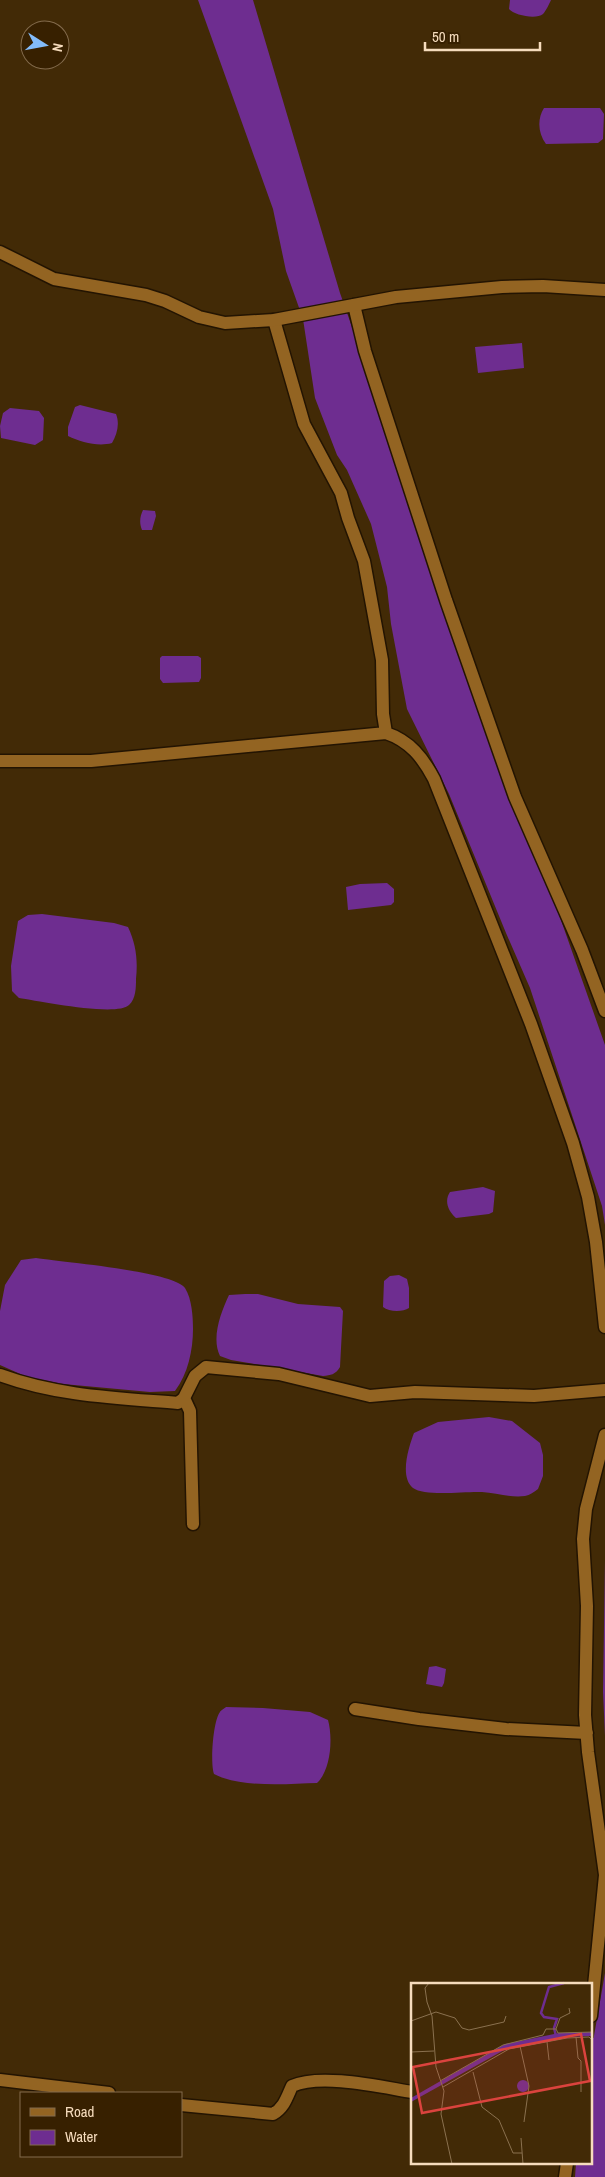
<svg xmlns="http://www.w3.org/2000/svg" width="605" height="2177" font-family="'Archivo Narrow',sans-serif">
	<rect width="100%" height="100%" fill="#422a06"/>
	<!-- water -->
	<path fill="#6e2d90" d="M198,0h55l87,293 265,752v180l-3,-19 -72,-218 -24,-55 -57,-139 -42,-85 -16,-85 -4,-37 -16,-63 -24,-54 -10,-15 -22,-57 -12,-79 -17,-48 -13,-62z
		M510,0h41c-2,4 -5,11 -8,14 -7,6 -29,1 -34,-5z
		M544,108h56l4,6 -1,25 -5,4 -52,1c-8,-11 -9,-25 -2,-36z
		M522,343l2,25 -46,5 -3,-26z
		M80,405l36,9c4,10 1,20 -4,29 -14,4 -31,-1 -44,-7v-9l7,-20z
		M10,408l29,3 5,7 -1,22 -8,5 -34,-7 -1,-12 3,-13z
		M143,510l12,1 1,5 -4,14h-10c-3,-7 -2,-14 1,-20z
		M162,656h36l3,2v20l-2,4 -36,1 -3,-4v-21z
		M387,883l7,6v13l-3,3 -43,5 -2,-23 14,-3z
		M42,914l72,9 14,4c8,17 10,33 8,52 0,8 0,20 -7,26 -12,12 -91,-4 -110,-7l-7,-7 -1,-25 7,-45 10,-6z
		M483,1187l12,4 -2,21 -4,2 -33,4c-8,-7 -12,-17 -6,-26z
		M36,1258c25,4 137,13 149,30 7,11 8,29 8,41 0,21 -5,45 -18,62l-25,1 -87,-8 -36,-7 -27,-12v-54l5,-26 16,-25z
		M399,1275l8,4 2,9v20c-6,4 -20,4 -26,-1l1,-26 6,-5z
		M245,1294h13l40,10 42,3 3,4 -3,56c-5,8 -9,8 -17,9l-92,-16 -11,-4c-9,-18 1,-44 9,-61z
		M489,1417l23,4 28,22 3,12v21l-5,13c-4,3 -8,6 -13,7 -14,2 -29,-3 -43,-4 -16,-1 -57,5 -69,-4 -14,-11 -4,-42 1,-55l24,-11z
		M605,1560v176l-2,-44z
		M436,1666l10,3 -2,14 -2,4 -16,-3 3,-17z
		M226,1707l37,1 47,4 18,8c5,18 3,50 -11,63 -31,1 -76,5 -103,-9 -4,-11 -1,-53 6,-62 0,-1 5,-4 6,-5z
		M605,1973v204h-30l1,-14h15v-110z"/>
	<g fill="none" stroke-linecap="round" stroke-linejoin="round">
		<defs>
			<path id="minor" d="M354,305l11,46 81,249 69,197 67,153 23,61
				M274,320l30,104 37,69 7,25 16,43 18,99 1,54 3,19c24,8 37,25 48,46l97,245 42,119 15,54 8,45 9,85
				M0,761h91l295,-28
				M0,1375c57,21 118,23 178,28l6,-5 11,-22 11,-9 73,7 91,22 45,-4 119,4 71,-6
				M184,1398l6,13 3,113
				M605,1435l-19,74 -3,30 4,67 -2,109 3,37 17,123
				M355,1709l64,10 87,10 81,4
				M591,2016l14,-141
				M0,2080l109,13
				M181,2105l92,9c11,-6 14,-17 19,-28 29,-13 89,1 120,6
				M565,2177l2,-14"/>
			<path id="tertiary" d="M0,252l54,27 92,16 19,6 34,16 26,6 49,-3 122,-23 106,-10 41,-1 62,4"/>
		</defs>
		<!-- minor casing -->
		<use href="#minor" stroke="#231402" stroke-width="15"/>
		<!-- tertiary casing -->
		<use href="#tertiary" stroke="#231402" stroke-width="15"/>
		<!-- minor -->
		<use href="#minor" stroke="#936422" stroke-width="12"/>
		<!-- tertiary -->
		<use href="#tertiary" stroke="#936422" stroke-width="12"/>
	</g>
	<!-- overview -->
	<g transform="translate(411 1983)">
		<rect width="181" height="181" fill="#422a06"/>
		<path d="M181,49v4l-31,1 -55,12 -95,53v-4l94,-54 54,-11zM106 103a6 6 0 1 1 12 0a6 6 0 1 1-12 0Z" fill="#6e2d90"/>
		<path fill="none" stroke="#6e2d90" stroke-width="2.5" d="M145,53l-2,-8 3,-9 -13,-2 -3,-4 8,-26 15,-4M182,55v23"/>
		<path fill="none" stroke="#8a714f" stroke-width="1" d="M18,0l-4,5 2,14 5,14 4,51 8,24 -3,23 11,50M0,38l25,-9 19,6 7,10 7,2 35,-8 2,-6M145,46l4,-11 10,-5 -1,-5M165,54l2,21 3,3v31M136,59l2,18M109,63l9,40 -5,36M0,69l23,-1M62,89l9,35 17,13 14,33h9M29,98l63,-36 40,-10 3,-6h10l2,4 35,-1M32,104l66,-38 58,-11 22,-1 4,4M110,155l2,26"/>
		<path fill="#db433e" fill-opacity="0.15" stroke="#db433e" stroke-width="2.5" d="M170,51l9,47 -168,32 -9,-46z"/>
		<rect width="181" height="181" fill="none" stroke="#f6dcbd" stroke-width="2.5"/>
	</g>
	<!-- legend -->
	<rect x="20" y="2092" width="162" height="65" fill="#372000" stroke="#836b4c"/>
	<rect x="30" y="2108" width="25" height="8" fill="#936422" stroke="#836b4c"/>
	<text x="65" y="2117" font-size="15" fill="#f6dcbd">Road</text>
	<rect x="30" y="2130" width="25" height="15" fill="#6e2d90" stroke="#836b4c"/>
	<text x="65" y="2142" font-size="15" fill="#f6dcbd">Water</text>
	<!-- north arrow -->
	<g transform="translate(45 45) rotate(101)"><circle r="24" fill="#372000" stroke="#836b4c"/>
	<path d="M0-4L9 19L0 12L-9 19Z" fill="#83bcfb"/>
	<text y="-8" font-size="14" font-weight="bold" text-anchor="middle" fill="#f6dcbd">N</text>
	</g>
	<!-- scale -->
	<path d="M425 42v8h115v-8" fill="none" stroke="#f6dcbd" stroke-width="2.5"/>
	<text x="432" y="42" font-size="15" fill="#f6dcbd" stroke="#372000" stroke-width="4" paint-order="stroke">50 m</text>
</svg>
